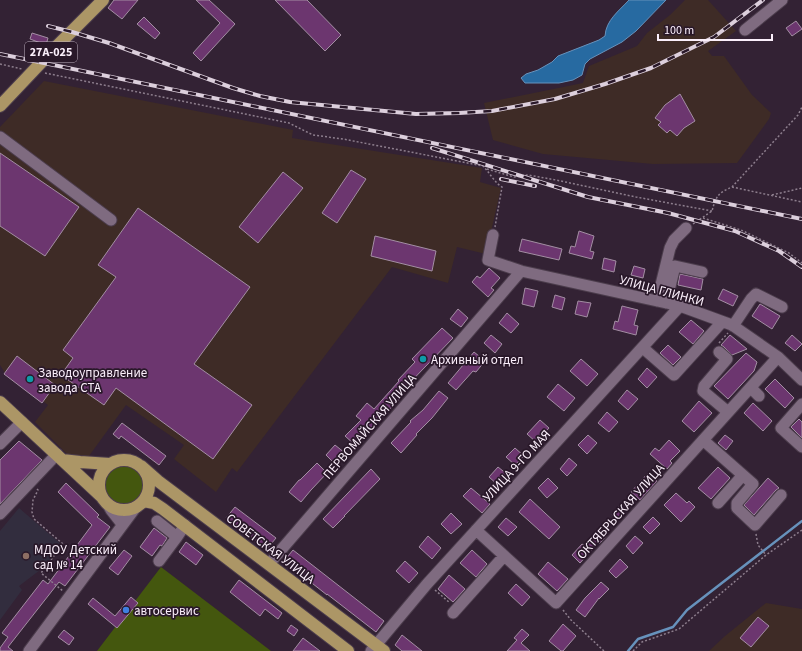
<svg xmlns="http://www.w3.org/2000/svg" width="802" height="651" font-family="'Source Sans 3',sans-serif">
	<rect width="100%" height="100%" fill="#332234"/>
	<!-- industrial -->
	<path fill="#3e2b26" d="M685,0h23l28,31 -28,20 4,5h12l28,39 19,18 -2,6 -32,44 -84,1 -110,-10 -50,-14 -9,-37 99,-20 6,-17 48,-20 10,-13 23,-18z
		M44,81l249,49 -1,8 190,30 -2,14 21,6 -15,66 -29,-7 -9,36 -56,-16 -155,205 -5,-4 -16,24 -42,-33 10,-14 -58,-40 -37,51h-20l-34,-34 13,-17 -43,-32 -5,-8v-238z
		M766,603l36,6v42h-93l16,-15z"/>
	<!-- education -->
	<path fill="#322d3e" d="M19,508l43,37 -18,22 -25,19 3,4 -22,30v-89z"/>
	<!-- green -->
	<path fill="#44570e" d="M105 485a20 20 0 1 1 40 0a20 20 0 1 1-40 0Z
		M161,567l110,84h-174z"/>
	<!-- water -->
	<path fill="#276aa1" stroke="#6792bc" d="M629,0h37l-30,31 -14,11 -32,17 -5,5 -3,11 -9,5 -14,3h-34l-4,-5 5,-4 12,-4 14,-8 6,-6 41,-16 6,-4c1,-16 14,-25 24,-36z"/>
	<g fill="none" stroke-linecap="round" stroke-linejoin="round">
		<!-- stream -->
		<path stroke="#6792bc" stroke-width="2.5" d="M628,651l10,-12 35,-12 14,-17 115,-89"/>
	</g>
	<!-- building -->
	<path fill="#6c366f" stroke="#a38ea3" d="M114,0h24l-16,19 -14,-11z
		M196,0h13l26,24 -34,37 -8,-8 27,-30z
		M275,0h32l34,35 -16,16z
		M144,17l16,16 -5,6 -18,-15z
		M796,21l6,8 -10,7 -6,-8z
		M32,33l16,5 -2,7 -16,-6z
		M680,94l15,27 -11,7 -7,8 -7,-6 -3,3 -9,-8 3,-3 -6,-4 10,-13z
		M0,153l79,54 -34,49 -45,-30z
		M351,170l15,9 -29,44 -15,-10z
		M283,172l20,16 -45,55 -19,-16z
		M138,208l112,79 -56,77 58,41 -39,54 -97,-71 -12,17 -43,-30 12,-17 -10,-8 53,-73 -18,-12z
		M579,231l15,5 -4,15 4,1 -2,7 -23,-6 2,-7 4,1z
		M375,236l61,15 -4,20 -61,-15z
		M522,239l40,10 -3,11 -40,-9z
		M604,258l12,3 -2,11 -12,-3z
		M634,266l11,3 -2,9 -12,-3z
		M489,268l11,10 -9,10 3,2 -6,7 -16,-15 5,-6 3,2z
		M680,274l23,5 -2,11 -23,-5z
		M525,288l13,3 -4,16 -12,-3z
		M723,289l15,7 -5,10 -15,-7z
		M555,295l10,3 -3,12 -10,-3z
		M578,301l13,2 -4,14 -12,-3z
		M760,304l20,12 -8,13 -20,-13z
		M622,306l16,4 -4,15 4,1 -2,9 -23,-6 2,-8 3,1z
		M458,309l10,9 -7,9 -11,-8z
		M507,313l12,11 -8,9 -12,-10z
		M691,320l13,11 -11,13 -14,-12z
		M442,328l11,10 -55,57 3,2 -11,12 -2,-2 -17,21 -1,-1 -16,17 -9,-8 16,-16 -5,-4 11,-13 7,6 25,-28 -1,-1 17,-18 -3,-3z
		M491,335l11,9 -7,9 -11,-10z
		M730,335l17,14 -15,6 -8,-8 -3,-2z
		M792,335l10,9 -7,7 -10,-8z
		M668,345l13,12 -8,8 -13,-12z
		M474,352l11,9 -9,11 -3,-1 -17,19 -8,-7z
		M746,353l11,9 -3,9 -26,28 -14,-13z
		M17,356l38,29 -13,18 -38,-29z
		M581,359l17,15 -11,12 -17,-15z
		M647,368l10,9 -10,11 -9,-9z
		M775,379l19,19 -9,10 -20,-19z
		M558,384l17,14 -11,13 -17,-14z
		M627,390l11,9 -10,11 -10,-9z
		M439,391l9,7 -16,20 -16,16 1,1 -16,18 -10,-10 20,-21 -1,-1 13,-11z
		M699,401l13,12 -18,19 -12,-11z
		M753,403l19,18 -9,10 -19,-18z
		M607,412l11,10 -9,10 -11,-9z
		M799,419l3,3v16l-11,-11z
		M540,420l9,8 -13,14 -9,-8z
		M122,423l44,33 -7,9 -38,-29 -2,3 -6,-5z
		M588,435l9,8 -10,11 -9,-9z
		M725,435l8,6 -7,9 -8,-7z
		M669,440l11,11 -10,10 2,2 -5,6 -17,-15 5,-6 4,3z
		M19,441l23,19 -42,44v-44z
		M335,445l10,8 -10,11 -9,-9z
		M515,448l9,8 -9,9 -9,-8z
		M569,458l8,7 -10,11 -7,-7z
		M317,463l10,10 -16,17 -10,12 -12,-10 10,-12h1z
		M498,467l10,8 -10,10 -9,-8z
		M718,467l12,11 -19,21 -13,-11z
		M371,469l9,10 -36,37h1l-12,12 -10,-9z
		M648,473l9,8 -17,19 -9,-8z
		M548,478l10,10 -11,10 -9,-10z
		M768,478l11,10 -3,2 -22,25 -10,-10z
		M66,483l33,32 -2,2 13,10 -45,59 -6,-4 -51,65 5,4h-13v-3l8,-11 -6,-4 41,-53 5,4 44,-59 -34,-33z
		M471,488l19,16 -8,9 -19,-17z
		M676,493l11,10 2,-2 6,6 -14,15 -17,-17z
		M530,499l30,28 -11,12 -30,-27z
		M619,506l7,5 -8,9 -6,-5z
		M235,507l41,31 -9,11 -41,-31z
		M451,513l11,11 -11,10 -10,-10z
		M653,517l7,7 -10,10 -7,-7z
		M506,518l11,9 -9,9 -10,-9z
		M154,528l13,10 -5,8 -2,-1 -8,11 -12,-9z
		M601,529l6,6 -8,9 -1,-1 -18,20 -8,-8 10,-11 3,2z
		M428,536l13,12 -9,11 -13,-12z
		M635,536l8,7 -10,11 -7,-8z
		M186,542l17,13 -7,10 -17,-13z
		M124,550l8,6 -14,19 -9,-7z
		M293,550l91,71 -8,11 -49,-38v1l-43,-34z
		M472,550l15,14 -11,13 -16,-14z
		M620,559l8,8 -12,11 -7,-7z
		M405,561l13,12 -9,10 -13,-12z
		M548,562l20,17 -11,12 -19,-17z
		M449,575l16,14 -12,13 -15,-13z
		M239,580l43,33 -4,6 -13,-10 -5,7 -30,-24z
		M601,582l8,7 -10,10v-1l-14,19 -9,-7 9,-12z
		M516,584l14,13 -8,9 -14,-13z
		M131,597l7,6 -21,25 -29,-24 5,-6 22,18z
		M758,617l11,9 -18,21 -11,-9z
		M563,624l13,12 -13,15h-2l-12,-10z
		M291,625l7,5 -4,6 -7,-5z
		M522,629l7,6 -8,8 9,8h-23l10,-11 -3,-2z
		M64,630l10,8 -5,7 -11,-8z
		M402,635l20,16h-20l-7,-6z
		M303,638l17,13h-27z"/>
	<g fill="none" stroke-linecap="round" stroke-linejoin="round">
		<defs>
			<path id="minor" d="M745,30l37,-30
				M0,137l111,83
				M493,235l-5,25 33,11 159,35 52,19 46,32 24,23
				M657,301l13,-53 4,-8 12,-12
				M666,303l9,-37 27,6
				M733,326l18,-27 5,-5 26,13
				M643,348l31,27 48,-53
				M719,352l8,7 -23,27 -1,5 25,21
				M751,388l8,8
				M802,404l-21,24 21,19
				M703,440l50,44 -16,19v5l18,17 26,-30
				M0,444l22,-22
				M107,503l4,7 11,14
				M718,503l25,-28
				M0,514l57,-60
				M157,521l20,16
				M476,530l80,73 222,-246
				M159,561l18,-24 8,-12
				M269,564l252,-293
				M453,613l51,-57
				M29,651l107,-144
				M371,651l56,-67 253,-278"/>
			<path id="major" d="M0,106l53,-56 50,-50
				M0,402l102,95
				M99 485a25 25 0 1 1 50 0a25 25 0 1 1-50 0Z
				M62,460l18,2 30,2
				M141,466l17,15 226,170
				M144,501l10,2 9,6 185,142"/>
		</defs>
		<!-- minor casing -->
		<use href="#minor" stroke="#4c3d4c" stroke-width="13"/>
		<!-- major casing -->
		<use href="#major" stroke="#4c3d4c" stroke-width="14"/>
		<!-- path -->
		<path stroke="#8d7e8d" stroke-width="1.5" stroke-dasharray="2 2" stroke-linecap="butt" d="M0,64l22,5
			M45,73l244,50 24,12 30,4 140,27c7,7 11,16 19,21l-7,40
			M487,169l27,8 14,-2 28,5 80,17 76,14
			M732,187l70,15
			M772,195l30,-7
			M703,218l38,12 48,23 13,10
			M693,224l19,-13c4,-15 6,-18 20,-24l66,-72 4,-8
			M719,343l9,-10
			M37,489l1,1 -5,10 -1,12 2,7 29,25 -22,29 22,18
			M756,534l2,11 8,10
			M435,590l15,13
			M563,610l8,10 33,31
			M633,651l9,-9 37,-13 87,-74 36,-25"/>
		<!-- minor -->
		<use href="#minor" stroke="#7f6b80" stroke-width="11"/>
		<!-- major -->
		<use href="#major" stroke="#ac9666" stroke-width="12"/>
		<defs>
			<path id="rail" d="M48,26l24,6 37,11 124,45 27,8 30,6 126,12 43,-1 33,-2 63,-12 50,-15 46,-16 63,-31 49,-37
				M0,54l802,165
				M432,148l156,49 80,16 67,18 44,20 23,16
				M501,179l34,7"/>
		</defs>
		<!-- rail casing -->
		<use href="#rail" stroke="#dccfdc" stroke-width="4"/>
		<!-- rail -->
		<use href="#rail" stroke="#291829" stroke-width="2.5" stroke-dasharray="8" stroke-linecap="butt"/>
	</g>
	<!-- markers -->
	<g fill="#0f9aa8" stroke="#291829" stroke-width="1.5">
		<circle cx="423" cy="359" r="4"/>
		<circle cx="30" cy="379" r="4"/>
	</g>
	<circle fill="#8d6e63" stroke="#291829" stroke-width="1.5" cx="26" cy="556" r="4"/>
	<circle fill="#3f7fe0" stroke="#291829" stroke-width="1.5" cx="126" cy="610" r="4"/>
	<g text-anchor="middle" stroke-width="3.5" stroke-linejoin="round" paint-order="stroke">
		<!-- shield labels -->
		<rect fill="#291829" stroke="#bcaebc" stroke-width="1" x="25" y="42" width="52" height="20" rx="3"/>
		<g font-size="12" font-weight="bold" fill="#fbeffb">
			<text x="51" y="56">27А-025</text>
		</g>
		<!-- street labels -->
		<g font-size="13" fill="#fbeffb" stroke="#291829">
			<text transform="translate(662 290) rotate(15)" y="5">УЛИЦА ГЛИНКИ</text>
			<text transform="translate(369 426) rotate(-49)" y="5">ПЕРВОМАЙСКАЯ УЛИЦА</text>
			<text transform="translate(516 465) rotate(-47)" y="5">УЛИЦА 9-ГО МАЯ</text>
			<text transform="translate(620 511) rotate(-48)" y="5">ОКТЯБРЬСКАЯ УЛИЦА</text>
			<text transform="translate(271 548) rotate(37)" y="5">СОВЕТСКАЯ УЛИЦА</text>
		</g>
		<!-- poi labels -->
		<g font-size="13" fill="#fbeffb" stroke="#291829" text-anchor="start">
			<text x="431" y="364">Архивный отдел</text>
			<text x="38" y="377">Заводоуправление<tspan x="38" dy="15">завода СТА</tspan></text>
			<text x="34" y="554">МДОУ Детский<tspan x="34" dy="15">сад № 14</tspan></text>
			<text x="134" y="615">автосервис</text>
		</g>
	</g>
	<!-- scale -->
	<path d="M658 34v6h114v-6" fill="none" stroke="#fbeffb" stroke-width="2"/>
	<text x="664" y="34" font-size="12" fill="#fbeffb" stroke="#291829" stroke-width="3" paint-order="stroke">100 m</text>
</svg>
